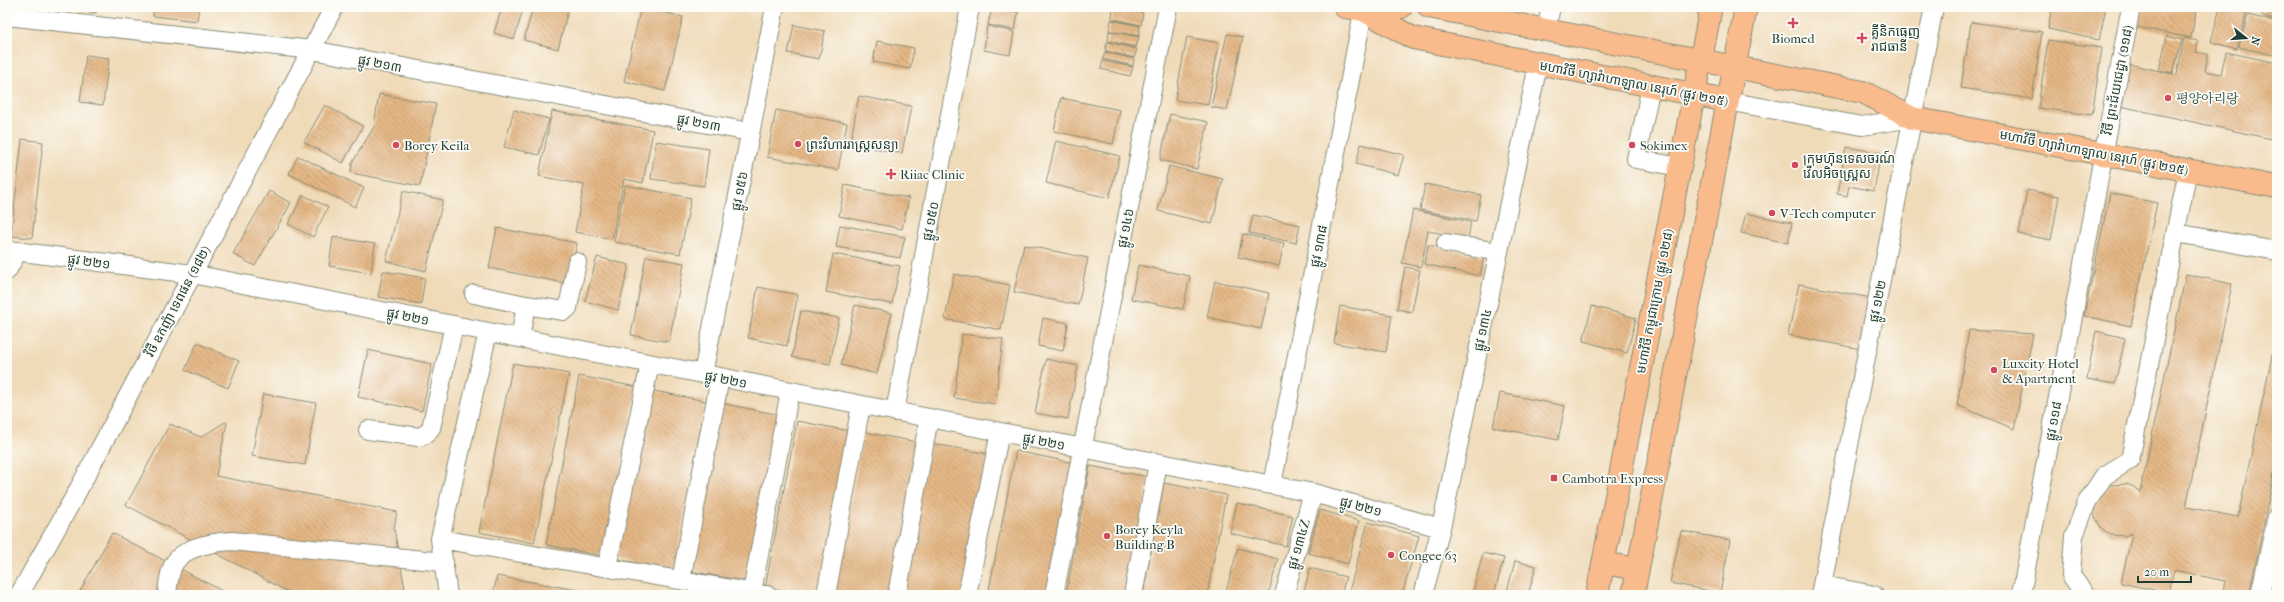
<svg xmlns="http://www.w3.org/2000/svg" width="2284" height="602" font-family="'IM FELL French Canon','Noto Serif KR','Noto Sans Khmer',serif">
	<defs>
		<pattern id="building-back-hatch" width="6" height="6" patternUnits="userSpaceOnUse"><rect width="6" height="6" fill="#e5b886"/><path d="M-1 5l2 2M0 0l6 6M5-1l2 2" fill="none" stroke="#b9976e"/></pattern>
	</defs>
	<rect width="100%" height="100%" fill="#fdfcf7"/>
	<filter id="ink" filterUnits="userSpaceOnUse"><feTurbulence type="fractalNoise" baseFrequency=".025" numOctaves="2"/><feDisplacementMap in="SourceGraphic" scale="8" xChannelSelector="R" yChannelSelector="G"/><feConvolveMatrix kernelMatrix="1 2 1 2 8 2 1 2 1" color-interpolation-filters="sRGB"/></filter>
	<filter id="wash" filterUnits="userSpaceOnUse"><feTurbulence type="fractalNoise" baseFrequency=".012" numOctaves="4" result="noise"/><feDisplacementMap in="SourceGraphic" scale="16" xChannelSelector="R" yChannelSelector="G"/><feGaussianBlur stdDeviation="0.9" result="paint"/><feColorMatrix in="noise" values="0 0 0 0 0 0 0 0 0 0 0 0 0 0 0 0 0 1.4 0 .05"/><feComposite in="paint" operator="in"/></filter>
	<g filter="url(#wash)">
		<rect width="100%" height="100%" fill="#f0dbb9"/>
		<g id="blocks">
			<!-- building -->
			<path fill="url(#building-back-hatch)" d="M58,7h39l-1,6z
				M154,7h45l-2,14 -44,-5z
				M502,7h22l-10,32 -20,-6z
				M533,7h36l-11,42 -34,-9z
				M641,7l42,10 -18,74 -41,-10z
				M992,7l26,5 -3,18 -27,-5z
				M1007,7h13v3z
				M1113,7l30,6 -2,12 -29,-6z
				M2052,7h54l-7,33 -51,-11z
				M2136,7h61l-6,31 -59,-12z
				M2220,7h28l-11,42 -26,-7z
				M2265,7h12v14l-15,-5z
				M2248,15l29,7v19l-4,14 -34,-8z
				M1111,20l29,6 -1,10 -30,-5z
				M1971,22l71,10 -10,67 -71,-11z
				M794,25l31,6 -6,28 -31,-6z
				M987,26l27,6 -4,23 -26,-5z
				M1109,31l30,6 -3,10 -28,-6z
				M1227,34l16,3 -16,73 -16,-3z
				M2167,36l15,4 -9,33 -14,-3z
				M1187,37l32,6 -11,62 -33,-5z
				M2184,38l14,3 -2,11 12,2 -3,17 16,3 5,-22 51,11 -1,77 -156,-34 9,-42 48,11z
				M2048,40l54,8 -10,67 -54,-7z
				M877,41l37,7 -4,21 -37,-7z
				M1107,42l30,7 -3,9 -29,-7z
				M1105,52l29,7 -1,7 -30,-7z
				M86,55l23,3 -6,47 -23,-3z
				M1103,61l30,6 -3,9 -29,-7z
				M379,94l57,10 -16,82 -69,-13 1,-10 22,-36z
				M859,96l52,10 -9,47 -52,-9z
				M1061,98l59,12 -7,34 -59,-13z
				M325,105l38,21 -20,37 -39,-21z
				M514,110l35,9 -10,36 -35,-8z
				M776,110l71,13 -9,47 -71,-13z
				M552,111l101,19 -10,53 -19,-4 -12,60 -37,-7 9,-47 -45,-9z
				M1170,114l38,8 -11,47 -37,-9z
				M22,139l21,3 -11,96 -21,-2z
				M656,141l53,8 -5,37 -53,-7z
				M1056,141l64,15 -11,42 -63,-15z
				M1361,144l43,11 -6,20 -42,-11z
				M1846,147l35,6 -7,38 -25,-5 -2,10 -10,-2z
				M298,156l66,32 -9,19 -66,-33z
				M1169,166l54,13 -11,45 -54,-13z
				M1425,184l56,11 -5,26 -56,-11z
				M625,185l66,13 -11,56 -66,-12z
				M845,185l64,13 -7,31 -63,-13z
				M2027,190l32,6 -8,44 -32,-6z
				M269,191l22,12 -36,63 -22,-12z
				M403,191l40,9 -17,71 -40,-10z
				M2110,193l47,10 -26,123 -47,-10z
				M303,195l25,12 -15,30 -25,-13z
				M1413,210l58,12 -3,16 -40,-7 -7,36 -19,-4z
				M1746,213l46,10 -4,20 -47,-10z
				M1253,215l47,10 -4,18 -47,-10z
				M840,225l65,12 -5,21 -64,-11z
				M497,228l80,15 -8,41 -80,-16z
				M1243,234l41,9 -5,23 -41,-9z
				M333,237l42,7 -4,29 -42,-7z
				M1024,245l64,13 -10,47 -64,-13z
				M1428,245l56,12 -4,19 -56,-12z
				M833,254l67,12 -8,38 -66,-12z
				M646,256l38,7 -15,79 -38,-7z
				M597,257l32,8 -11,45 -33,-9z
				M1138,265l52,11 -7,33 -52,-10z
				M1405,267l15,3 -8,42 -15,-3z
				M383,271l42,7 -4,26 -43,-7z
				M954,274l56,11 -9,45 -56,-11z
				M2186,274l46,10 -46,223 52,10 39,-185v127l-28,136h-27l3,-14 -51,-11 -5,23 -48,-10 11,-50 -7,3 -14,-1 -10,-7 -7,-13 1,-8 8,-17 7,-5 17,-1 7,3 6,6z
				M1215,281l54,12 -8,36 -54,-12z
				M1799,284l72,14 -10,51 -73,-14z
				M758,287l40,8 -11,51 -39,-8z
				M855,305l37,8 -15,61 -36,-9z
				M1340,306l52,9 -6,37 -52,-9z
				M1592,306l44,12 -9,35 -44,-12z
				M801,311l38,7 -9,46 -38,-7z
				M1043,318l25,5 -5,28 -25,-5z
				M1969,330l64,4 -19,95 -57,-24z
				M2096,331l29,7 -10,46 -28,-5z
				M962,334l41,5 -8,65 -41,-6z
				M197,343l42,18 -11,27 -43,-18z
				M368,350l64,14 -10,47 -64,-14z
				M1046,359l32,7 -10,53 -33,-6z
				M513,363l56,11 -35,169 -55,-11z
				M579,376l58,11 -33,169 -58,-11z
				M649,390l57,11 -32,169 -58,-11z
				M1500,393l65,13 -7,34 -65,-13z
				M263,394l53,9 -11,62 -53,-9z
				M720,403l60,12 -31,167 -60,-11z
				M797,421l58,11 -31,163h-21l-38,-7z
				M225,422l2,1 -11,53 181,36 -3,16 12,67h-112l-168,-90 44,-81 31,13z
				M864,432l58,11 -29,152h-60z
				M930,443l58,11 -26,141h-61z
				M1016,451l58,12 -26,132h-60z
				M1090,466l59,11 -22,118h-61z
				M1164,483l62,12 -19,100h-64z
				M1237,503l56,13 -7,30 -56,-13z
				M1320,510l39,11 -11,43 -40,-11z
				M1368,522l51,14 -17,59h-54z
				M1681,531l49,9 -10,53 -50,-10z
				M112,533l118,62h-152z
				M1238,548l40,11 -10,36h-43z
				M1483,553l21,5 -10,37h-22z
				M1515,561l21,5 -8,29h-22z
				M1310,568l36,9 -5,18h-38z
				M497,576l103,18 -1,1h-106z"/>
		</g>
	</g>
	<g filter="url(#ink)">
		<use href="#blocks" fill-opacity="0" stroke="#888c76" stroke-width="1"/>
		<g fill="none" stroke-linecap="round" stroke-linejoin="round">
			<defs>
				<path id="minor" d="M7,16l305,34 438,82
					M1546,30l5,-23
					M1651,86l-15,73 44,8
					M1727,101l135,25 50,-8
					M2176,233l101,18
					M1446,243l53,9
					M7,250l185,24 1121,219 128,35
					M7,271l11,-20
					M474,294l52,11 -6,33
					M526,305l38,6 4,-3 9,-46
					M703,374l72,-367
					M895,412l75,-405
					M368,430l51,7 7,-3 5,-6 23,-103
					M1272,485l92,-478
					M440,539l327,56
					M607,567l43,-203
					M681,580l39,-202
					M1822,585l52,10
					M752,592l38,-201
					M19,595l57,-101 258,-487
					M167,595c1,-11 2,-24 8,-33 11,-16 40,-20 57,-21l212,21
					M448,595l-8,-56 48,-207
					M826,595l35,-190
					M897,595l32,-177
					M967,595l33,-163
					M1054,595l114,-588
					M1133,595l25,-132
					M1284,595l29,-102
					M1423,595l18,-67 97,-463
					M1820,595l114,-588
					M2021,595l110,-588
					M2085,595l-14,-20 3,-39 13,-34 17,-26 26,-16 58,-290
					M2260,595l17,-79"/>
				<path id="major" d="M1345,7l18,3 38,-3
					M1429,7l434,85 49,26 365,69
					M1363,10l50,28 314,63
					M1603,563l35,6
					M1597,595l114,-588
					M1633,595l113,-588"/>
			</defs>
			<!-- minor casing -->
			<use href="#minor" stroke="#888c76" stroke-width="20"/>
			<!-- major casing -->
			<use href="#major" stroke="#888c76" stroke-width="24"/>
			<!-- minor -->
			<use href="#minor" stroke="#fff" stroke-width="18"/>
			<!-- major -->
			<use href="#major" stroke="#fabb8c" stroke-width="22"/>
		</g>
	</g>
	<!-- markers -->
	<g fill="#d1495b" stroke="#fdfcf7" stroke-width="1.5">
		<path d="M1791 17h4v4h4v4h-4v4h-4v-4h-4v-4h4z"/>
		<path d="M1860 32h4v4h4v4h-4v4h-4v-4h-4v-4h4z"/>
		<circle cx="2168" cy="98" r="4"/>
		<circle cx="798" cy="144" r="4"/>
		<circle cx="396" cy="145" r="4"/>
		<circle cx="1632" cy="145" r="4"/>
		<circle cx="1795" cy="165" r="4"/>
		<path d="M889 168h4v4h4v4h-4v4h-4v-4h-4v-4h4z"/>
		<circle cx="1772" cy="213" r="4"/>
		<circle cx="1994" cy="370" r="4"/>
		<rect x="1550" y="474" width="8" height="8" rx="2"/>
		<circle cx="1107" cy="536" r="4"/>
		<circle cx="1391" cy="555" r="4"/>
	</g>
	<g text-anchor="middle" stroke-width="3.5" stroke-linejoin="round" paint-order="stroke">
		<!-- poi labels -->
		<g font-size="13" fill="#1f3d34" stroke="#fdfcf7" text-anchor="start">
			<text x="1871" y="36">គ្លីនិកធ្មេញ<tspan x="1871" dy="15">រាជធានី</tspan></text>
			<text x="1793" y="43" text-anchor="middle">Biomed</text>
			<text x="2176" y="103">평양아리랑</text>
			<text x="806" y="149">ព្រះវិហាររាស្ត្រសន្យា</text>
			<text x="404" y="150">Borey Keila</text>
			<text x="1640" y="150">Sokimex</text>
			<text x="1803" y="163">ក្រុមហ៊ុនទេសចរណ៍<tspan x="1803" dy="15">វើលអិចស្រ្ពេស</tspan></text>
			<text x="900" y="179">Riiac Clinic</text>
			<text x="1780" y="218">V-Tech computer</text>
			<text x="2002" y="368">Luxcity Hotel<tspan x="2002" dy="15">&amp; Apartment</tspan></text>
			<text x="1562" y="483">Cambotra Express</text>
			<text x="1115" y="534">Borey Keyla<tspan x="1115" dy="15">Building B</tspan></text>
			<text x="1399" y="560">Congee 63</text>
		</g>
		<!-- street labels -->
		<g font-size="13" fill="#1f3d34" stroke="#fdfcf7">
			<text transform="translate(380 63) rotate(11)" y="5">ផ្លូវ ២១៣</text>
			<text transform="translate(2117 80) rotate(-79)" y="5">វិថី ព្រះជ័យជេដ្ធា (១១៨)</text>
			<text transform="translate(1634 83) rotate(11)" y="5">មហាវិថី ហ្សាវ៉ាហាឡាល នេរុហ៍ (ផ្លូវ ២១៥)</text>
			<text transform="translate(699 122) rotate(11)" y="5">ផ្លូវ ២១៣</text>
			<text transform="translate(2094 152) rotate(11)" y="5">មហាវិថី ហ្សាវ៉ាហាឡាល នេរុហ៍ (ផ្លូវ ២១៥)</text>
			<text transform="translate(739 191) rotate(-79)" y="5">ផ្លូវ ១៥៦</text>
			<text transform="translate(930 221) rotate(-79)" y="5">ផ្លូវ ១៥០</text>
			<text transform="translate(1125 228) rotate(-79)" y="5">ផ្លូវ ១៤៦</text>
			<text transform="translate(1318 246) rotate(-79)" y="5">ផ្លូវ ១៣៨</text>
			<text transform="translate(89 261) rotate(8)" y="5">ផ្លូវ ២២១</text>
			<text transform="translate(177 301) rotate(-62)" y="5">វិថី ឧកញ៉ា ទេពផន (១៨២)</text>
			<text transform="translate(1654 301) rotate(-79)" y="5">មហាវិថី កម្ពុជាក្រោម (ផ្លូវ ១២៨)</text>
			<text transform="translate(1877 301) rotate(-79)" y="5">ផ្លូវ ១២២</text>
			<text transform="translate(408 316) rotate(11)" y="5">ផ្លូវ ២២១</text>
			<text transform="translate(1482 330) rotate(-78)" y="5">ផ្លូវ ១៣៤</text>
			<text transform="translate(726 379) rotate(11)" y="5">ផ្លូវ ២២១</text>
			<text transform="translate(2053 421) rotate(-80)" y="5">ផ្លូវ ១១៨</text>
			<text transform="translate(1044 441) rotate(11)" y="5">ផ្លូវ ២២១</text>
			<text transform="translate(1361 506) rotate(15)" y="5">ផ្លូវ ២២១</text>
			<text transform="translate(1298 544) rotate(-74)" y="5">ផ្លូវ ១៣៤Z</text>
		</g>
	</g>
	<!-- margin -->
	<rect width="2284" height="602" fill="none" stroke="#fdfcf7" stroke-width="24"/>
	<!-- north arrow -->
	<g transform="translate(2246 38) rotate(107)" stroke="#fdfcf7" stroke-width="3" paint-order="stroke">
	<path d="M0-3L7 15L0 10L-7 15Z" fill="#1f3d34"/>
	<text y="-6" font-size="11" font-weight="bold" text-anchor="middle" fill="#1f3d34">N</text>
	</g>
	<!-- scale -->
	<path d="M2138 576v6h53v-6" fill="none" stroke="#1f3d34" stroke-width="2"/>
	<text x="2144" y="576" font-size="12" fill="#1f3d34" stroke="#fdfcf7" stroke-width="3" paint-order="stroke">20 m</text>
</svg>
